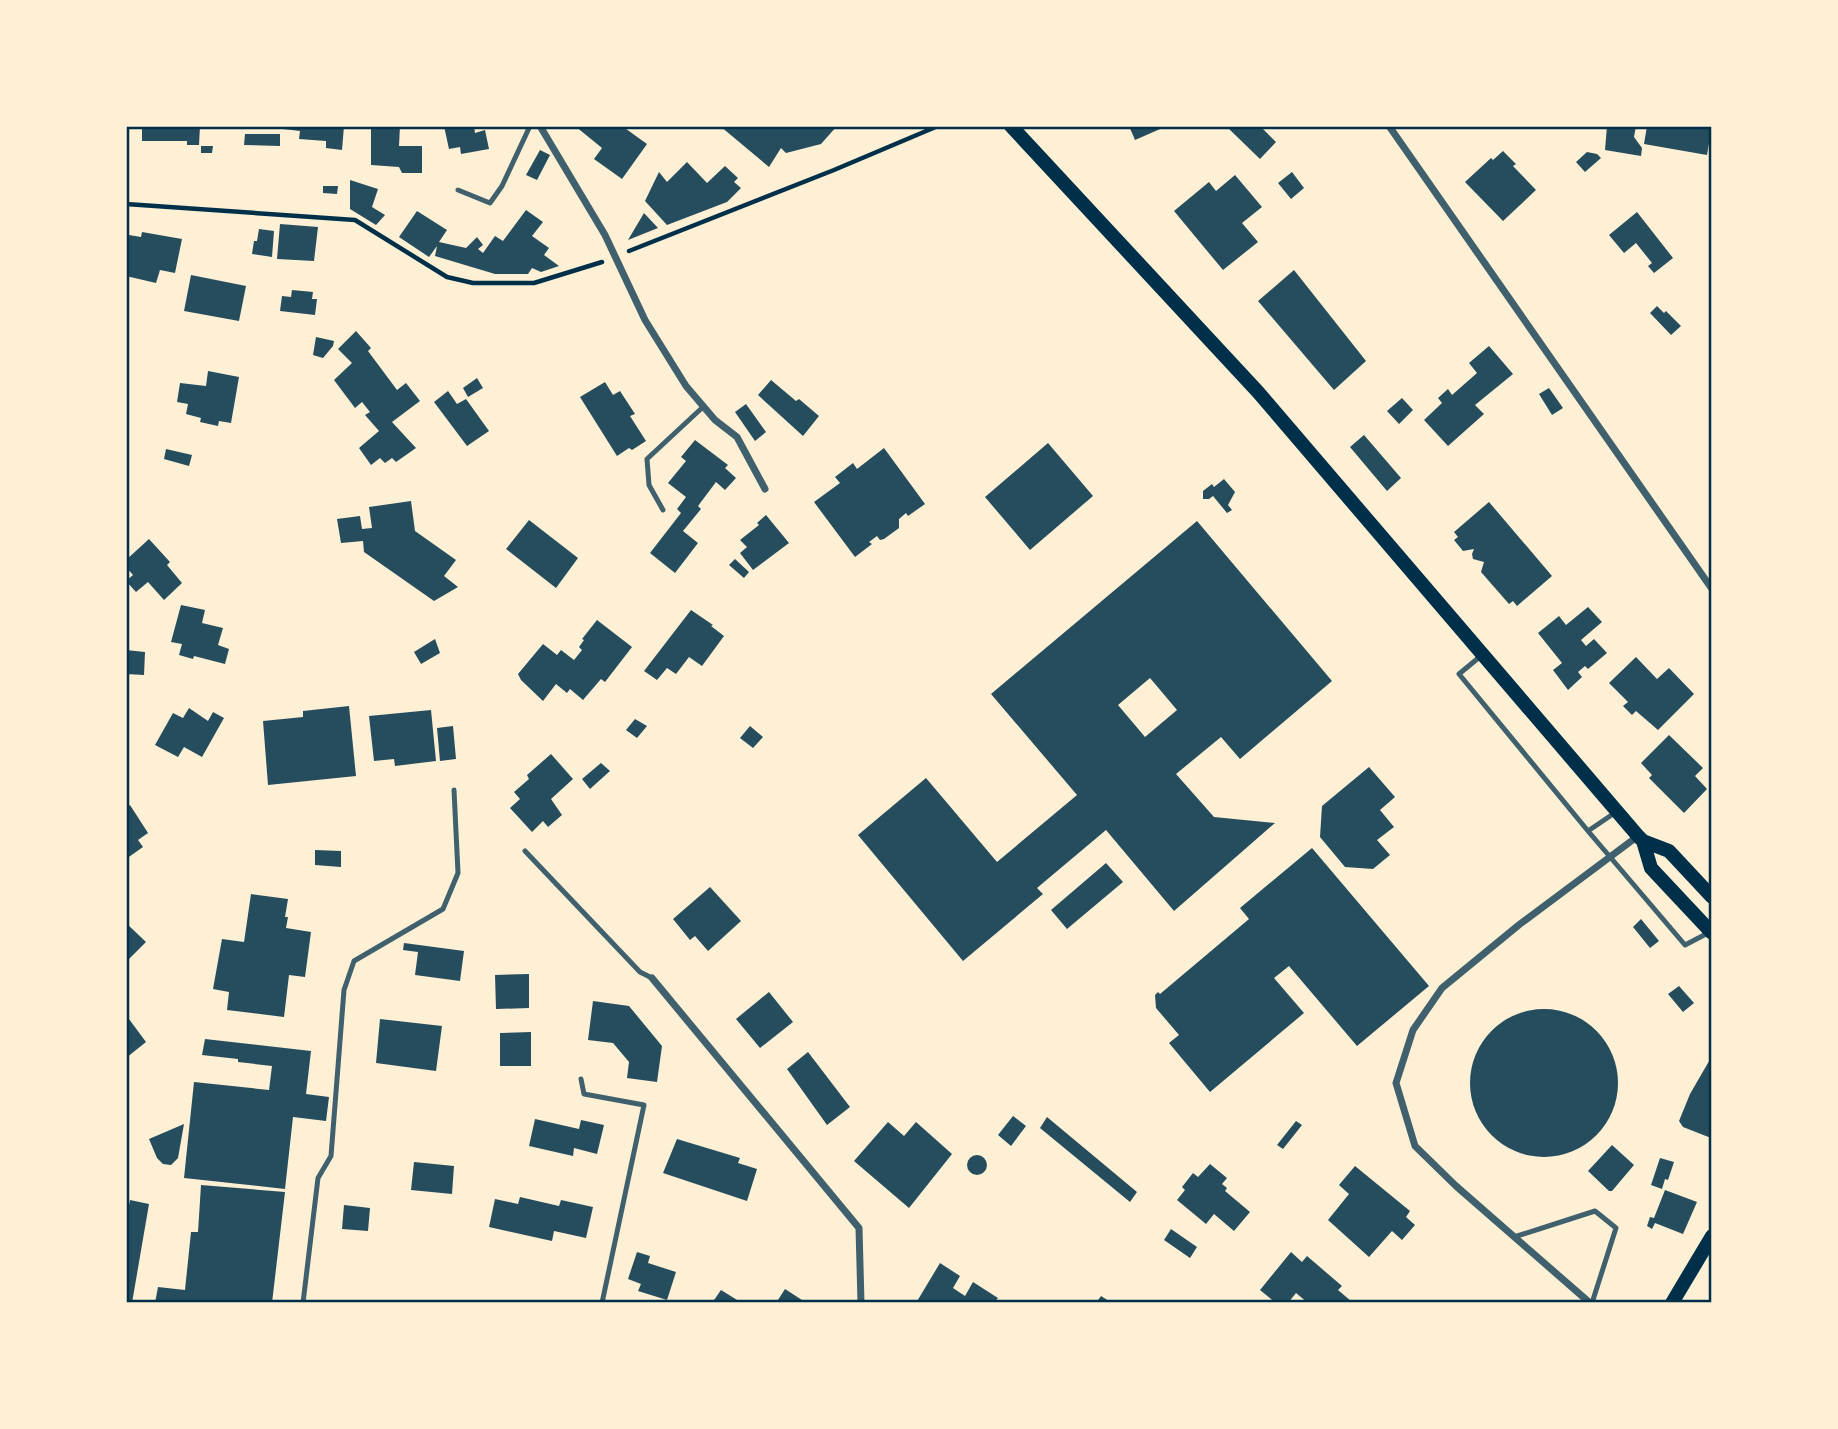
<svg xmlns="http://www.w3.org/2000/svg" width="1838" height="1429" font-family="Commissioner,sans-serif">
	<rect width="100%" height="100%" fill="#fdf0d5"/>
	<!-- building -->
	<path fill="#264d5e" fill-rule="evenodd" d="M142,126h58l-1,19h-12v-4h-45z
		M261,126h18v3l-18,-1z
		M283,126h61l-2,24 -16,-2v-7l-27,-2 1,-8 -17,-2z
		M371,126h29l-1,20h23v27h-20l-3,-6 -28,-2z
		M444,126h30l1,7 10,-3 4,19 -28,5 -1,-7 -11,2z
		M575,126h47l25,18 -25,35 -28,-20 8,-11z
		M720,126h117l-16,18 -35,9 -5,-5 -12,19z
		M1129,126h38l-32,14z
		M1230,126h30l16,16 -16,17 -32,-31z
		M1607,126h29l-2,11 8,11 -1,8 -36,-6z
		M1647,126h65l-5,29 -63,-11z
		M245,134h35v12l-36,-1z
		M201,146h12l-1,7h-11z
		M540,150l10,5 -13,25 -11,-5z
		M1503,151l13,13 -3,2 23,24 -33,31 -38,-39 26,-24 2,2z
		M1587,152l10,2 4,4 -16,14 -9,-10z
		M687,162l20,21 18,-17 13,12 -4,4 7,6 -14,14 -60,23 -22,-24 14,-29 8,10z
		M1292,172l12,16 -13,11 -13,-16z
		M1235,175l27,32 -20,16 16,19 -35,28 -49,-59 35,-29 7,9z
		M350,180l28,9 -6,18 13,8 -9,10 -26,-16z
		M323,186h15l-1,8 -14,-1z
		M526,210l17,12 -11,14 17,12 -5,7 15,11 -18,6 -9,-4 -4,6h-33l-60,-18 2,-10 -8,11 -30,-20 18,-26 30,19 -8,12 27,6 11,-11 6,8 -5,4 5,4 12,-17 8,5z
		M1637,212l36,46 -19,15 -6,-7 4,-3 -16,-20 -12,10 -15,-18z
		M644,213l14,15 -30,12z
		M280,224l38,3 -4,34 -37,-2z
		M259,229l15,2 -2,26 -20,-3 2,-13h3z
		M142,232l40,7 -7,34 -15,-3 -4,13 -30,-7 3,-41 12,2z
		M1294,270l72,91 -32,29 -76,-89z
		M191,275l55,11 -7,35 -55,-10z
		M292,290l21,2 -1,7h5l-2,16 -35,-4 2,-15 9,1z
		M1657,306l7,7 2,-2 15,15 -10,9 -21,-22z
		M356,331l15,17 -3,3 29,39 9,-7 14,18 -28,21 24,26 -20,14 -4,-4 -7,5 -5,-5 -9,7 -12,-17 20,-17 -14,-16 5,-3 -8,-10 -7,6 -21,-28 18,-17 -14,-14z
		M316,337l18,4 -1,5 -10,12 -10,-3z
		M1489,346l24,28 -38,31 9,9 -36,32 -24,-26 18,-17 -4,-5 10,-9 4,6 25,-22 -8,-10z
		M208,371l31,6 -8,46 -12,-2 -1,5 -18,-4 1,-4 -15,-4 2,-10 -11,-2 3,-19 26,3z
		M477,378l6,10 -15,9 -5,-9z
		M771,380l25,21 3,-2 20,17 -16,20 -45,-41z
		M605,382l8,13 7,-4 15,23 -5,2 16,25 -14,9 -3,-2 -12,8 -37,-59z
		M1549,388l14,20 -11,7 -13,-21z
		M448,391l9,13 9,-5 23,32 -22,15 -33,-44z
		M1402,398l11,12 -14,14 -12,-13z
		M746,404l20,28 -11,9 -20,-29z
		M1364,435l37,43 -14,13 -37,-44z
		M695,440l33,25 -3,3 11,10 -11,12 -9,-8 -18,24 3,3 -18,22 15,12 -23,30 -25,-20 31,-40 -4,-4 9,-12 -18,-14 18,-22 -5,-4z
		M1048,443l45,53 -63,54 -45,-53z
		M884,448l41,56 -17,12 -2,-3 -7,6v9l-15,11 -4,1 -3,-4 -8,6 3,2 -17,13 -41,-55 26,-19 -5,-6 18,-14 4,6z
		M166,449l26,6 -3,11 -25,-7z
		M1224,479l11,13 -7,13 4,5 -5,3 -14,-17 -4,3h-6v-8l9,-7 2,3z
		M411,501l4,30 41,29 -12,16 14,11 -24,14 -70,-49 -1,-11 -22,2 -4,-24 23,-3 2,13 10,-1 -3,-21z
		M1489,502l63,74 -35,30 -4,-5 -4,3 -28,-32 3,-10 -11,-3 -1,-5 2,-5 -11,2 -9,-11 4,-3 -4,-5z
		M766,515l23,28 -36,27 -13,-17 7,-6 -7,-7 19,-15 -2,-2z
		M529,520l49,38 -22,30 -50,-39z
		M1197,521l135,160 -92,78 -19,-22 -45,37 38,43 61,6 -101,88 -68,-81 -69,58 6,6 -80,67 -105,-126 68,-57 71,84 80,-67 -86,-101zM1150,678l27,32 -32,27 -27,-32z
		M149,539l21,23 -3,3 15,18 -18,17 -16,-18 -12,10 -10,-11 7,-6 -7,-8v-7z
		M735,559l14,13 -5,6 -15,-13z
		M181,605l24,5 -3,13 21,5 -5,17 11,4 -4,15 -31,-8 -1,3 -14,-4 3,-11 -11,-2z
		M1588,607l14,15 -21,18 5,6 8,-7 13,14 -19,16 -3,-3 -7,6 4,5 -14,13 -15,-20 9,-7 -24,-30 21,-17 7,9z
		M691,610l22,15 -2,1 13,10 -22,30 -13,-9 -13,17 -9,-6 -10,12 -13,-9z
		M597,620l35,27 -27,35 -4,-3 -18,21 -13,-11 -3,4 -11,-9 -13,17 -22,-21 -3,-6 25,-30 14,11 4,-5 13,10 8,-10 -3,-3 5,-7 -2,-1z
		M435,639l5,14 -19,11 -7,-12z
		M126,650l19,2 -1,23 -18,-1z
		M1636,657l21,22 12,-11 25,26 -36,36 -22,-19 -4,4 -9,-9 5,-4 -19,-19z
		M349,706l7,70 -88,9 -5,-64 40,-4v-6z
		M189,708l19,13 5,-9 11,6 -22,39 -18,-10 -6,10 -23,-12 18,-32 10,5z
		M431,710l5,51 -41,5 -1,-7 -20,2 -5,-45z
		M635,719l12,7 -10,12 -11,-8z
		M453,726l3,33 -16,2 -3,-33z
		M750,726l13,11 -10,11 -13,-10z
		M1669,735l34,33 -8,8 12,13 -23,24 -35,-35 3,-3 -11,-12z
		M551,754l22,25 -22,20 11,16 -14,12 -5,-6 -11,11 -22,-24 10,-9 -6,-7 15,-13 -2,-4z
		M601,763l9,8 -20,18 -8,-10z
		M1369,767l26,30 -15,13 14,17 -17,13 13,15 -17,14 -28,-2 -25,-30 2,-31z
		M130,805l18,28 -10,7 5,7 -17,12v-51z
		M1312,848l117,138 -72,60 -68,-80 -15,12 30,35 -94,79 -41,-49 10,-8 -23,-27 -1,-13 3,-3 2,2 89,-75 -9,-11z
		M315,850l26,1v16l-26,-2z
		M1106,863l17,19 -56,47 -16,-19z
		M710,887l31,34 -33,30 -13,-15 -5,4 -17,-21z
		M251,894l37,5 -3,18h3l-2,11 25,4 -6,45 -16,-2 -5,42 -57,-7 2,-18 -16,-3 9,-50 22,3z
		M1641,919l18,22 -9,7 -17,-21z
		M126,923l20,19 -20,20z
		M404,943l60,8 -4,30 -45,-6 3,-23 -15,-2z
		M529,974v34l-33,1 -1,-34z
		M1679,986l15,17 -11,9 -15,-18z
		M769,992l24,30 -33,26 -24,-29z
		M593,1001l36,5 33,40 -5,36 -30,-4 2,-16 -16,-19 -25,-3z
		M1470 1083a74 74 0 1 1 148 0a74 74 0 1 1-148 0Z
		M126,1015l20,27 -20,16z
		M380,1019l62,7 -6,45 -60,-8z
		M531,1032v34h-31v-33z
		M205,1039l106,12 -5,43 23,3 -3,24 -33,-4 -8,72 -101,-11 10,-96 75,8 3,-24 -34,-4v-3l-36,-4z
		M808,1052l42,55 -23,18 -40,-56z
		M1712,1056v80l-1,2 -28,-11 -4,-6 11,-27z
		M1013,1116l13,10 -15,20 -13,-11z
		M1047,1117l90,75 -7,10 -90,-74z
		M535,1119l44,10 2,-9 23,5 -7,29 -23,-6 -1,8 -44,-10z
		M1296,1121l6,4 -19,24 -6,-4z
		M888,1122l16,14 12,-14 36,32 -43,54 -55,-47z
		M184,1124l-6,34 -7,7 -8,-1 -6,-6 -8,-19z
		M677,1139l63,19 -2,5 19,6 -10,32 -84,-28z
		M1612,1145l22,20 -22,26h-3l-21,-20z
		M967 1165a10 10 0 1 1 20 0a10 10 0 1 1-20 0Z
		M1660,1158l14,4 -6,18 -3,-1 -3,10 -11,-4z
		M414,1162l40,4 -2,28 -41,-4z
		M1210,1164l17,14 -5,6 5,4 -2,3 25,21 -16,19 -20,-17 -8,10 -29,-24 8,-10 -3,-3 11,-14 5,4z
		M1355,1166l55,45 -4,6 9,8 -13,15 -10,-9 -23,26 -41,-37 21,-26 -10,-9z
		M201,1185l84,7 -13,111h-117l3,-16 27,3 6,-58h7z
		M1665,1190l32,12 -14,32 -28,-11 -3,6 -5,-3 3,-9 4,1z
		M520,1197l39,9 2,-6 32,7 -7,31 -32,-7 -2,10 -63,-14 6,-28 23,5z
		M130,1200l19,4 -17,99h-6v-93l2,1z
		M344,1205l26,3 -2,23 -26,-2z
		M1171,1229l26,18 -7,11 -26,-18z
		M637,1252l13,4 -2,7 28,9 -9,28 -29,-9 3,-7 -13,-5z
		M1291,1252l11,10 5,-6 35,30 -4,4 13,11 -2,2h-41l-12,-10 -8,10h-12l-16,-13z
		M940,1263l20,13 -7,12 12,8 8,-14 25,16 -4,5h-78z
		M785,1289l17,11 -2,3h-24z
		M721,1290l21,13h-30z
		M1101,1296l11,7h-16z"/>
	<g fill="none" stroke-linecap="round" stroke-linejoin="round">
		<!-- path -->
		<path stroke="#003049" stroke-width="4.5" d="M126,204l229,16 92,57 26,6h61l68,-21
			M629,251l205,-81 104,-44"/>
		<!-- service -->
		<path stroke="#3f606c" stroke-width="5" d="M458,190l32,13 12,-17 28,-60
			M663,510l-14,-25 -2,-26 57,-53
			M1482,655l-23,19 129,157 28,-19
			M1588,831l97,114 25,-13
			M525,851l115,121 12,6
			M581,1079l3,15 60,11 -42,198
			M1514,1237l81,-26 21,17 -24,75
			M303,1303l15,-125 13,-22 13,-166 10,-29 89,-52 15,-36 -4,-83"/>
		<!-- minor -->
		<path stroke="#3f606c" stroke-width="7" d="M540,126l65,109 40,85 41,66 29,34 22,17 28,52
			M1389,126l323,463
			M652,978l207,250 2,75
			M1590,1303l-134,-117 -41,-40 -19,-63 17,-53 29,-42 78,-64 118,-88"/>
		<!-- secondary -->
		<path stroke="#003049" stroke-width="14" d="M1011,126l247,266 380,444 5,5 8,27 61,65
			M1643,841l26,10 43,46
			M1672,1303l40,-67"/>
	</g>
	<!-- border -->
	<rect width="1838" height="1429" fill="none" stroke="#fdf0d5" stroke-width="256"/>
	<rect x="128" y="128" width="1582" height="1173" fill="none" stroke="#003049" stroke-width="2.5"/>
</svg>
